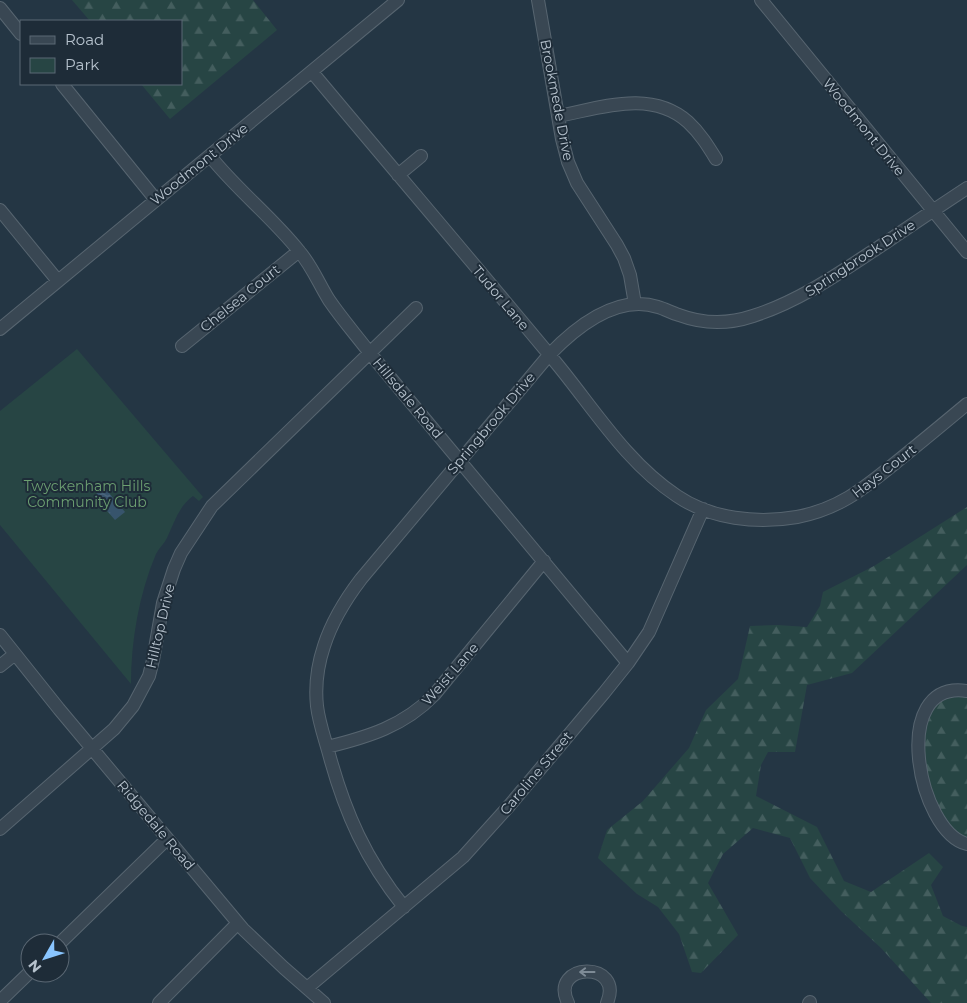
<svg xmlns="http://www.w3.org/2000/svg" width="967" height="1003" font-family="Montserrat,sans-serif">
	<defs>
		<pattern id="forest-firs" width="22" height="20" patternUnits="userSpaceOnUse" patternTransform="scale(1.25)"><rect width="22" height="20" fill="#274544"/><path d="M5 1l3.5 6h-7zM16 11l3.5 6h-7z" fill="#445e5e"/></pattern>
		<pattern id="water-ripples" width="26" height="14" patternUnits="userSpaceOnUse" patternTransform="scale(1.25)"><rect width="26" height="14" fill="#37546c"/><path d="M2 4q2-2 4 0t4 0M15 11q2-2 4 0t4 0" fill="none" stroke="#526b80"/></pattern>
	</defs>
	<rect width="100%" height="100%" fill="#243644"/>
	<!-- green -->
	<path fill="#274544" d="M77,349l126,148 -4,4 -6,-5c-14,10 -19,27 -26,42 -3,6 -8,10 -11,16 -17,40 -25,87 -25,130l-131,-159v-114z"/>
	<!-- forest -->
	<path fill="url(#forest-firs)" d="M72,0h181l24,30 -107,89 -29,-35h40v-63h-91z
		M967,507v58l-115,108 -45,12 -12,67h-27l-7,13 -5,31 61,31 27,54 27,11 58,-39 14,14 -12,18 12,31 19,10 5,1v76h-36l-50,-55 -40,-37 -31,-33 -20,-40 -37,-10 -30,26 -15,29 30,52 -37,38 -9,-1 -13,-38 -21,-27 -21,-13 -39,-36 9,-28 36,-29 46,-53 17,-38 32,-31 12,-53 27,-1 30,2 13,-21 3,-14 51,-26z
		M967,696v143c-5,-3 -12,-7 -16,-11 -20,-20 -36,-88 -22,-114 3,-5 8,-10 12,-15z"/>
	<!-- water -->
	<path fill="url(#water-ripples)" d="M104,487l21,25 -10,8 -21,-24z"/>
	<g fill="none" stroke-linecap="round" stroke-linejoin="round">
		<defs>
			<path id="minor" d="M538,0l24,139 6,23 9,21 40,62 7,13 6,17 5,29
				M761,0l206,252
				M0,8l21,26
				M312,72c81,97 164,194 245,292 37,45 70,99 120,132 34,23 80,28 120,21 42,-8 66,-28 97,-53 25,-20 49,-40 73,-60
				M62,84l94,116
				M558,116c43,-8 93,-27 130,6 12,11 20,24 28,37
				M210,156c27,34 62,61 89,95 13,15 20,33 30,49 13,19 27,35 40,52l259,311
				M398,175l23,-19
				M0,210l58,71
				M0,329l398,-329
				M182,346l117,-95
				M0,635l59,74 184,220 41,39 40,35
				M0,666l15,-12
				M967,691c-79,-12 -49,141 0,153
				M327,747c41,-10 77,-21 107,-52l110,-134
				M0,829l114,-100 19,-23 16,-30 4,-16 10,-57 11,-34 7,-16 31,-47 204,-198
				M404,907c-38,-47 -59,-94 -75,-153 -4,-15 -10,-31 -12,-48 -2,-19 1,-42 7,-60 8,-25 21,-46 37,-67l188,-224c27,-28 68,-61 109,-48 7,2 14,6 21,8 24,9 50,9 74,1 44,-14 82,-40 120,-65 31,-21 62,-42 94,-63
				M60,943l107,-104
				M307,988l156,-131 46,-51 95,-113 24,-30 21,-31 54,-123
				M0,1001l30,-29
				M159,1003l79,-80
				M568,1003c-20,-41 57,-43 39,0
				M809,1003l1,-1"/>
		</defs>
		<!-- minor casing -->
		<use href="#minor" stroke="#576570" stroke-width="14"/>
		<!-- minor -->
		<use href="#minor" stroke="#394753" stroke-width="12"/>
	</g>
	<!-- one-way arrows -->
	<defs><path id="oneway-shaft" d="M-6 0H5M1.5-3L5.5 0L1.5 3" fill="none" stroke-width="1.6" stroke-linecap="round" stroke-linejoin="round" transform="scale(1.25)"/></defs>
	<use stroke="#7e8b96" href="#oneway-shaft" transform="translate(587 972) rotate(180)"/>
	<g text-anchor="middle" stroke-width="4" stroke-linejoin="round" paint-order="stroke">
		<!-- street labels -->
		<g font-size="14" fill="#b6c2cd" stroke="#1e2c38">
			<text transform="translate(557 100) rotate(79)" y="5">Brookmede Drive</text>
			<text transform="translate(864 127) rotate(51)" y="5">Woodmont Drive</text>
			<text transform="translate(199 164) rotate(-39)" y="5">Woodmont Drive</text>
			<text transform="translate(860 258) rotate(-33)" y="5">Springbrook Drive</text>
			<text transform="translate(240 298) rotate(-39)" y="5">Chelsea Court</text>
			<text transform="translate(501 298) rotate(50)" y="5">Tudor Lane</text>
			<text transform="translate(408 398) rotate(50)" y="5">Hillsdale Road</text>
			<text transform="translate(491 423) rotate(-50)" y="5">Springbrook Drive</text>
			<text transform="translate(884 471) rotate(-38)" y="5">Hays Court</text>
			<text transform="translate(160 626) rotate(-77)" y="5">Hilltop Drive</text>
			<text transform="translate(450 674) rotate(-49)" y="5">Weist Lane</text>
			<text transform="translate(536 773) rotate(-50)" y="5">Caroline Street</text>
			<text transform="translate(156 825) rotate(50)" y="5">Ridgedale Road</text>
		</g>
		<!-- park labels -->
		<g font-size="14" fill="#6c9f71" stroke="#1e2c38">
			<text x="87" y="491">Twyckenham Hills<tspan x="87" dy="16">Community Club</tspan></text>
		</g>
	</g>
	<!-- legend -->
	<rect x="20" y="20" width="162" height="65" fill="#1e2c38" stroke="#5b6874"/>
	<rect x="30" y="36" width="25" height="8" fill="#394753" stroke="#5b6874"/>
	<text x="65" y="45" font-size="15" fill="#b6c2cd">Road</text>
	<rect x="30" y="58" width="25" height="15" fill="#274544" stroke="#5b6874"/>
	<text x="65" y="70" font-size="15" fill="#b6c2cd">Park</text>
	<!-- north arrow -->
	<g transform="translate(45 958) rotate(231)"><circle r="24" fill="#1e2c38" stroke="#5b6874"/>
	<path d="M0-4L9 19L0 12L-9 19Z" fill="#89c5ff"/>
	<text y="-8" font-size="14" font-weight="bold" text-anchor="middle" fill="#b6c2cd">N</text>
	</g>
</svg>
